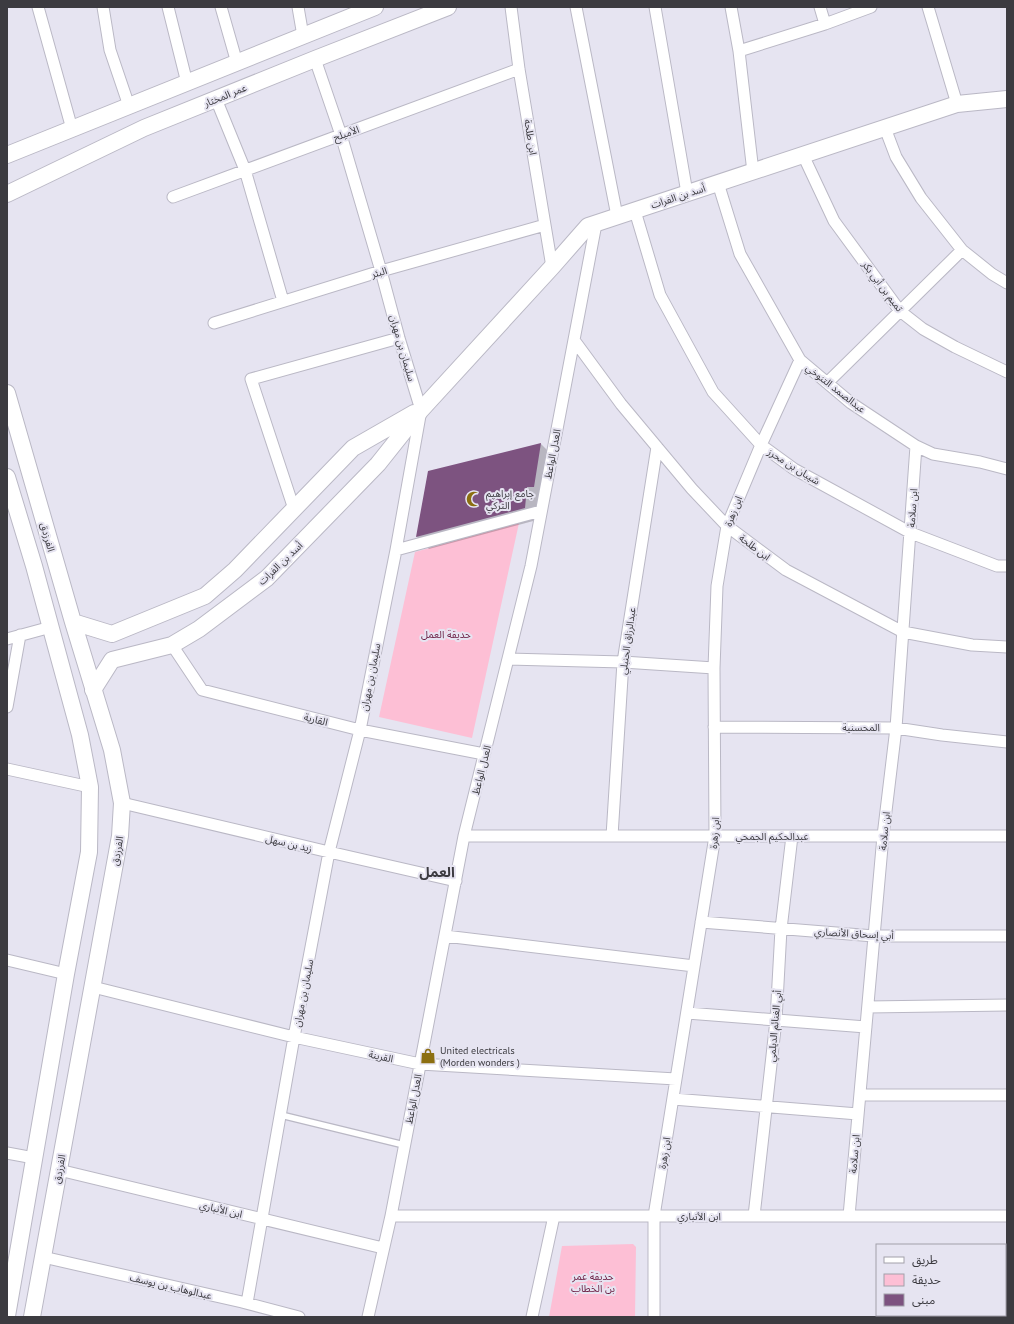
<svg xmlns="http://www.w3.org/2000/svg" width="1014" height="1324" font-family="'PT Sans','Noto Sans Arabic',sans-serif">
	<rect width="100%" height="100%" fill="#e6e4f1"/>
	<!-- green -->
	<path fill="#fdbfd5" d="M519,523l-47,215 -93,-21 36,-165z
		M633,1244l3,3 -1,70h-86l13,-71z"/>
	<!-- shadow -->
	<path fill="#0003" d="M541,444l12,12 -16,64 -108,29 -12,-12 12,-65z"/>
	<!-- building -->
	<path fill="#7d5380" d="M541,443l-7,44h-7l-2,21 -109,29 12,-66z"/>
	<g fill="none" stroke-linecap="round" stroke-linejoin="round">
		<defs>
			<path id="lane" d="M281,1115l123,30"/>
			<path id="street" d="M38,7l34,122
				M103,7l7,43 19,56
				M168,7l19,76
				M221,7l16,56
				M298,7l5,29
				M511,7l8,62 33,198
				M576,7l41,209
				M655,7l32,186
				M731,7l8,44 14,121
				M820,7l5,17
				M928,7l29,97
				M739,51l86,-27 46,-17
				M216,99l29,71 38,131
				M885,128l11,29 25,41 41,52 30,24 15,9
				M803,155l31,66 66,90 23,18 32,18 52,25
				M718,183l22,71 60,106 51,43 65,43 17,8 47,8 27,7
				M173,197l346,-128
				M635,211l25,84 53,97 48,53 33,24 117,64 86,33h10
				M214,323l167,-52 164,-46
				M574,340l47,64 71,85 35,37 59,44 117,62 69,13 35,2
				M827,383l135,-133
				M294,509l-43,-130 148,-41
				M396,550l145,-39
				M7,639l44,-12
				M172,645l30,45 158,40 124,24
				M508,659l115,3 91,6
				M7,707l13,-72
				M714,727l182,1 46,7 65,7
				M7,769l83,18
				M122,803l207,49 127,29
				M464,836h543
				M612,836l11,-174 34,-215
				M701,922l173,14h133
				M445,936l249,30
				M7,960l59,14
				M93,987l201,50 126,27 256,15
				M868,1007l139,-2
				M687,1013l179,14
				M860,1095h147
				M673,1099l185,15
				M7,1153l27,5
				M59,1170l324,78
				M391,1216h616
				M754,1216l22,-196 5,-91 11,-93
				M849,1216l34,-380 13,-108 20,-282
				M43,1257l199,45 57,15
				M247,1303l47,-266 35,-185 31,-122 36,-180 25,-140 -22,-72 -18,-67 -40,-136 -26,-76
				M368,1317l23,-101 73,-380 67,-270 65,-342
				M532,1317l22,-101
				M654,1317v-101l61,-380 -1,-168 3,-82 10,-60 34,-81 39,-85"/>
			<path id="secondary" d="M7,155l368,-148
				M7,194l137,-66 171,-69 133,-52
				M7,393l66,229 39,128 10,53 -2,33 -88,481
				M7,477l27,89 46,169 10,52 -1,65 -23,122 -59,342
				M73,622l39,12 93,-38 30,-26 118,-122 61,-35
				M93,690l19,-30 60,-15 27,-16 68,-51 111,-114 43,-54 131,-143 36,-41 369,-122 50,-5"/>
		</defs>
		<!-- lane casing -->
		<use href="#lane" stroke="#bab8c5" stroke-width="8"/>
		<!-- street casing -->
		<use href="#street" stroke="#bab8c5" stroke-width="13"/>
		<!-- secondary casing -->
		<use href="#secondary" stroke="#bab8c5" stroke-width="18"/>
		<!-- lane -->
		<use href="#lane" stroke="#fff" stroke-width="5.5"/>
		<!-- street -->
		<use href="#street" stroke="#fff" stroke-width="11"/>
		<!-- secondary -->
		<use href="#secondary" stroke="#fff" stroke-width="16"/>
	</g>
	<!-- icons -->
	<defs>
		<symbol id="mosque-bare" viewBox="-9 -9 18 18"><path d="M3.5-4.9A6 6 0 1 0 3.5 4.9A5 5 0 1 1 3.5-4.9Z" fill="#8c6f11" stroke="#e6e4f1" stroke-width="2.5" paint-order="stroke"/></symbol>
		<symbol id="shop-bare" viewBox="-9 -9 18 18"><path d="M-5-2.5h2.3a2.7 3.5 0 0 1 5.4 0H5L5.5 6h-11ZM-1.5-2.5h3a1.5 2.3 0 0 0-3 0Z" fill="#8c6f11" stroke="#e6e4f1" stroke-width="2.5" paint-order="stroke"/></symbol>
	</defs>
	<g fill-rule="evenodd">
		<use href="#mosque-bare" x="463" y="488" width="22" height="22"/>
		<use href="#shop-bare" x="417" y="1045" width="22" height="22"/>
	</g>
	<g text-anchor="middle" stroke-width="4" stroke-linejoin="round" paint-order="stroke">
		<!-- street labels -->
		<g font-size="10" fill="#3c3b40" stroke="#e6e4f1">
			<text transform="translate(225 95) rotate(-22)" y="4">عمر المختار</text>
			<text transform="translate(346 133) rotate(-20)" y="4">الأميلح</text>
			<text transform="translate(531 137) rotate(81)" y="4">ابن طلحة</text>
			<text transform="translate(678 196) rotate(-18)" y="4">أسد بن الفرات</text>
			<text transform="translate(379 272) rotate(-16)" y="4">البئر</text>
			<text transform="translate(883 286) rotate(53)" y="4">تميم بن أبي بكر</text>
			<text transform="translate(403 348) rotate(74)" y="4">سليمان بن مهران</text>
			<text transform="translate(836 388) rotate(38)" y="4">عبدالصمد التنوخي</text>
			<text transform="translate(552 454) rotate(-79)" y="4">العدل الواعظ</text>
			<text transform="translate(794 466) rotate(32)" y="4">شيبان بن محرز</text>
			<text transform="translate(912 508) rotate(-86)" y="4">ابن سلامة</text>
			<text transform="translate(733 511) rotate(-69)" y="4">ابن زهرة</text>
			<text transform="translate(48 537) rotate(74)" y="4">الفرزدق</text>
			<text transform="translate(755 547) rotate(37)" y="4">ابن طلحة</text>
			<text transform="translate(280 563) rotate(-44)" y="4">أسد بن الفرات</text>
			<text transform="translate(627 641) rotate(-82)" y="4">عبدالرزاق الحنبلي</text>
			<text transform="translate(370 677) rotate(-79)" y="4">سليمان بن مهران</text>
			<text transform="translate(316 719) rotate(14)" y="4">القارية</text>
			<text x="861" y="731">المحسنية</text>
			<text transform="translate(481 770) rotate(-76)" y="4">العدل الواعظ</text>
			<text transform="translate(884 831) rotate(-84)" y="4">ابن سلامة</text>
			<text transform="translate(714 833) rotate(-86)" y="4">ابن زهرة</text>
			<text x="772" y="840">عبدالحكيم الجمحي</text>
			<text transform="translate(289 843) rotate(13)" y="4">زيد بن سهل</text>
			<text transform="translate(117 851) rotate(-81)" y="4">الفرزدق</text>
			<text transform="translate(854 933) rotate(3)" y="4">أبي إسحاق الأنصاري</text>
			<text transform="translate(303 993) rotate(-79)" y="4">سليمان بن مهران</text>
			<text transform="translate(774 1026) rotate(-85)" y="4">أبي الغنائم الديلمي</text>
			<text transform="translate(381 1056) rotate(12)" y="4">القرينة</text>
			<text transform="translate(413 1099) rotate(-79)" y="4">العدل الواعظ</text>
			<text transform="translate(664 1153) rotate(-81)" y="4">ابن زهرة</text>
			<text transform="translate(854 1154) rotate(-85)" y="4">ابن سلامة</text>
			<text transform="translate(59 1169) rotate(-80)" y="4">الفرزدق</text>
			<text transform="translate(221 1209) rotate(13)" y="4">ابن الأنباري</text>
			<text x="699" y="1220">ابن الأنباري</text>
			<text transform="translate(171 1286) rotate(13)" y="4">عبدالوهاب بن يوسف</text>
		</g>
		<!-- poi labels -->
		<g font-size="10" fill="#3c3b40" stroke="#e6e4f1" text-anchor="start">
			<text x="486" y="497">جامع إبراهيم<tspan x="486" dy="12">التركي</tspan></text>
			<text x="440" y="1054">United electricals<tspan x="440" dy="12">(Morden wonders )</tspan></text>
		</g>
		<!-- park labels -->
		<g font-size="10" fill="#6a1c41" stroke="#e6e4f1">
			<text x="446" y="638">حديقة العمل</text>
			<text x="593" y="1280">حديقة عمر<tspan x="593" dy="12">بن الخطاب</tspan></text>
		</g>
		<!-- district labels -->
		<g font-size="14" font-weight="bold" fill="#3c3b40" stroke="#e6e4f1">
			<text x="437" y="877">العمل</text>
		</g>
	</g>
	<!-- border -->
	<rect width="1014" height="1324" fill="none" stroke="#3c3b40" stroke-width="16"/>
	<!-- legend -->
	<rect x="876" y="1244" width="130" height="72" fill="#e6e4f1" stroke="#a2a0aa"/>
	<rect x="884" y="1257" width="20" height="6" fill="#ffffff" stroke="#a2a0aa"/>
	<text x="912" y="1264" font-size="12" fill="#3c3b40">طريق</text>
	<rect x="884" y="1274" width="20" height="12" fill="#fdbfd5" stroke="#a2a0aa"/>
	<text x="912" y="1284" font-size="12" fill="#3c3b40">حديقة</text>
	<rect x="884" y="1294" width="20" height="12" fill="#7d5380" stroke="#a2a0aa"/>
	<text x="912" y="1304" font-size="12" fill="#3c3b40">مبنى</text>
</svg>
